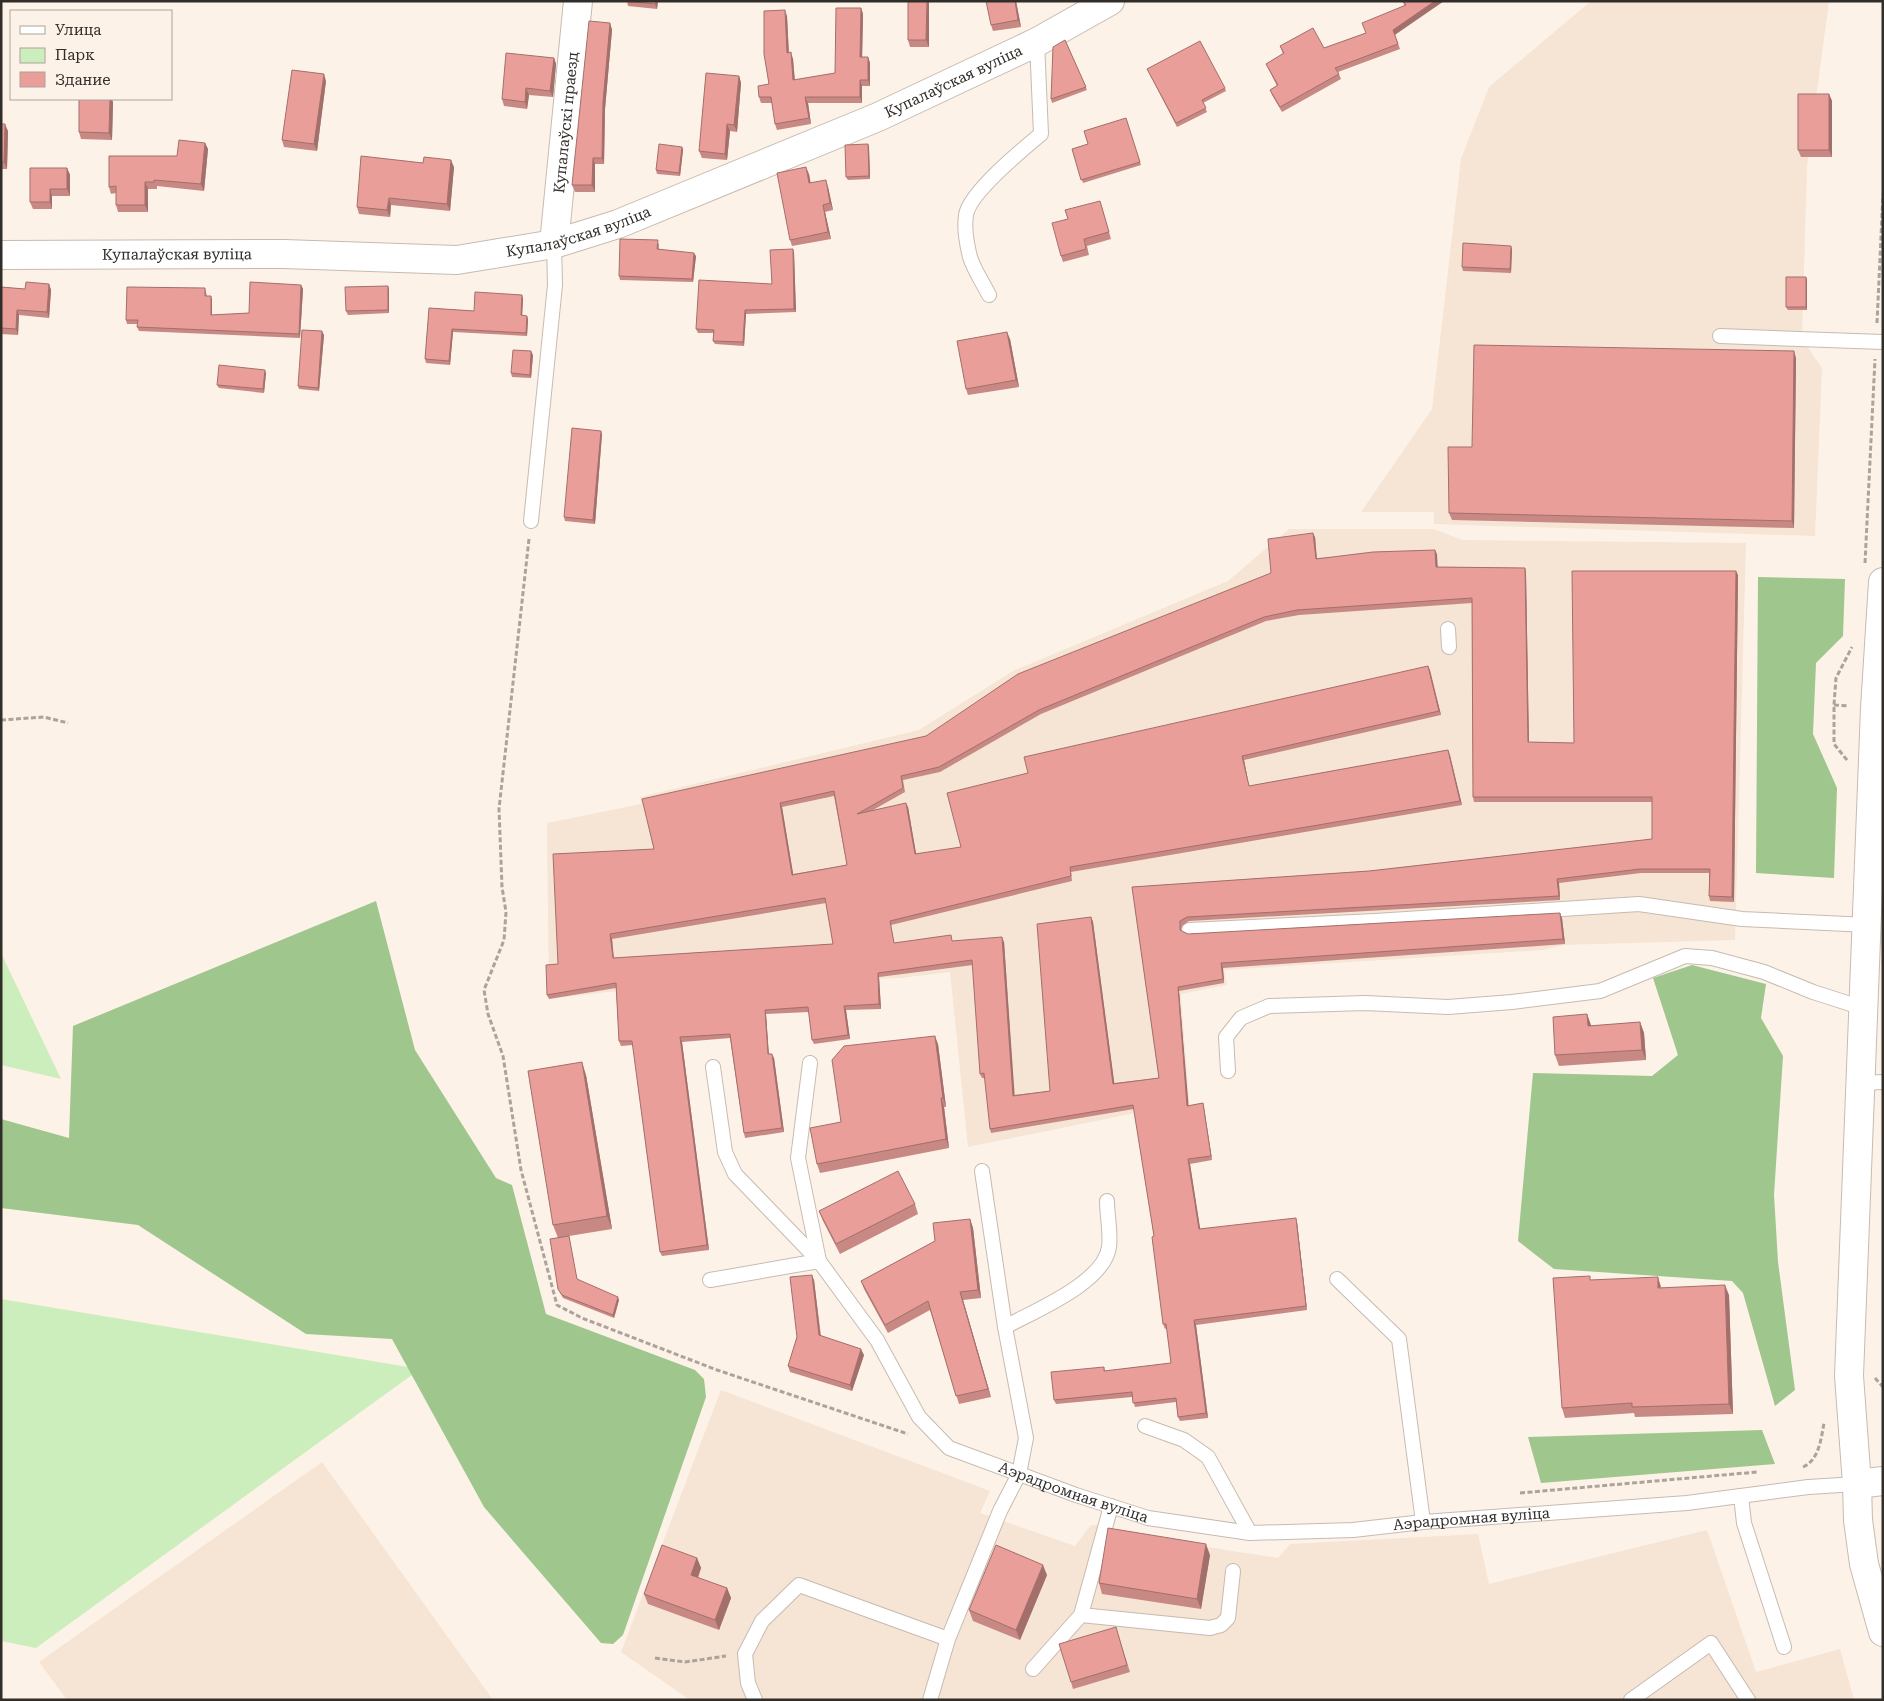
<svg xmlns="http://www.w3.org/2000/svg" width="1884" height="1701" font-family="'Roboto Serif',serif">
	<rect width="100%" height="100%" fill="#fdf2e7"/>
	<!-- built -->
	<path fill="#f6e4d4" d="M1591,1h238l-22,165 -5,173 20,29 -7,168 -381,-12v-12h-73l71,-103 29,-250 28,-72z
		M1289,529h145l28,11 284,3 -11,397 -171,5 -21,5 -319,20 3,15 -46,9 8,108 -221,45 -18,-175 -50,6 -128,4 -164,10 -59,7 -2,-176 94,-19 -1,-7 279,-67 94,-59 215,-90z
		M721,1390l269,101 -10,22 95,33 16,-21 13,1 37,11 137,21 12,-14 188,-10 11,50 218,-54 49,142 84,-23 14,51h-1164l-69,-48z
		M322,1462l171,238h-426l-28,-38z"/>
	<!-- green -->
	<path fill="#cceebd" d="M1,953l60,126 -60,-14z
		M1,1299l419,70 -384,279 -35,-7z"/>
	<!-- forest -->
	<path fill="#9fc68c" d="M1758,577l87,2 -2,57 -27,27 -3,71 24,54 -3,90 -78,-5z
		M376,901l39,149 81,128 16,7 34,129 149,56 9,9 2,18 -83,238 -10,9 -12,-1 -117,-136 -92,-168 -86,-5 -168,-109 -137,-17v-89l68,19 4,-112z
		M1692,965l74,19 -5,34 22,38 -9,139 4,67 17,128 -20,16 -32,-113 -11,-12 -178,-12 -36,-28 15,-168 119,3 26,-21 -25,-77z
		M1762,1430l13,34 -234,19 -13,-46z"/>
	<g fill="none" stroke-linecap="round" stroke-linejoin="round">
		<defs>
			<g id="service">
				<path d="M989,295c-6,-12 -15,-25 -19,-38 -3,-12 -6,-29 -4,-42 3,-22 57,-66 75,-81l-4,-92"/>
				<path d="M1720,336l163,6"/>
				<path d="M531,521l24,-236 -1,-41"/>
				<path d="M1448,629l1,18"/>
				<path d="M1189,930l186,-9 264,-17 103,15 126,6"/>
				<path id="s1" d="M713,1067l12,85 10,22 84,87 58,79 42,77 30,31 127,47 72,23 102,15 103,-3 70,-8 264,-19 121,-16 49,-3"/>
				<path d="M1228,1071l-2,-34 15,-19 28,-12 96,-3 83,4 64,-5 88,-11 85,-35 27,2 52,14 49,20 50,16"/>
				<path d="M1861,1083l22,-1"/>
				<path d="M1337,1279l62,60 24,183"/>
				<path d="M710,1280l109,-19 -21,-103 12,-95"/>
				<path d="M1005,1327c29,-16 99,-44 104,-80 2,-15 -2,-31 -2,-46"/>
				<path d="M1145,1426l39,14 24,17 42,76"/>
				<path d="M1741,1496l3,27 40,124"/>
				<path d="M1081,1615l129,13 11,-3 7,-7 5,-47"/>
				<path d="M1033,1669l48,-54 30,-109"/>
				<path d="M755,1700l-7,-17 -3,-29 17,-33 37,-36 149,54"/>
				<path d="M930,1700l18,-61 52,-128 19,-37 7,-36 -21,-111 -23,-156"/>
				<path d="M1631,1700l80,-57 37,57"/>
			</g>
			<g id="minor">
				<path id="s2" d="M554,244l24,-243"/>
				<path id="s3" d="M1,255l283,-1 173,6 97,-16 64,-20 260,-107 159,-75 73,-41"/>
				<path d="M1857,1484l1,36 6,44 19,68"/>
			</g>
			<path id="tertiary" d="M1883,582l-8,126 -26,668 8,108 26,-3"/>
		</defs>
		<!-- service casing -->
		<use href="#service" stroke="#c6bbb1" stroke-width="16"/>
		<!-- minor casing -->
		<use href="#minor" stroke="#c6bbb1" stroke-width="30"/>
		<!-- tertiary casing -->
		<use href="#tertiary" stroke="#c6bbb1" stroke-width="30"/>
		<!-- path -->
		<path stroke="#aca39b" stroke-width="3" stroke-dasharray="5 2.5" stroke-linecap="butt" d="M1877,323l6,-129
			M529,539l-30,270 3,78 4,25 -2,28 -20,50 4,24 15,42 18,114 36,135 25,13 135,52 191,64
			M1865,563l10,-204
			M1834,705l15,1
			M1,720l43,-3 24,6
			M1847,760l-13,-16v-39l2,-27 16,-31
			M1875,1378l8,9
			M1803,1467c16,-7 18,-28 21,-44
			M1520,1493l237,-21
			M655,1658l30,4 41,-6"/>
		<!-- service -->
		<use href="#service" stroke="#fff" stroke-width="14"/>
		<!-- minor -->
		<use href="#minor" stroke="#fff" stroke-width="28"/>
		<!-- tertiary -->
		<use href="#tertiary" stroke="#fff" stroke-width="28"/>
	</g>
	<!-- wall -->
	<path fill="#c88884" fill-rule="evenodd" d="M627,1h31l-1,8 -29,-3z
		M908,1h21v46h-19l-2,-7z
		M1016,1l5,26 -28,4 -2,-6z
		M1402,1h42l-49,34 5,14 -62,23 3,7 -59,33 -10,-17 -2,-5 7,-4 -11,-22 17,-10 -3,-8 44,2 42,-15 39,-27z
		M861,8l2,6 -1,43h6l2,6v23h-8v17h-54l3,21 -34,6 -2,-6 -3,-21h-11l-2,-6 10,-13 18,-68 2,37 4,6 2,21 40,-7z
		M610,23l2,7 -7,79 -1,55h-9v28h-20l-3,-7z
		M1065,40l22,50 -35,13 -1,-4z
		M554,58l2,6 -3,33 -24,-2 -2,14 -23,-3 -2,-7z
		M1147,69l78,19 1,3 -23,12 4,9 -30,15z
		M739,76l2,7 -4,49 -7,-1 -3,29 -25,-2 -3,-7z
		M326,81l-9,70 -33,-4 -2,-7z
		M1829,94l3,7v56h-31l-3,-7z
		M113,102l-1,38 -31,-1 -2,-7z
		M1126,118l15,47 -58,18 -11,-34 16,-5z
		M1,124l7,7 -1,38h-6z
		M205,143l3,6 -4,42 -47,-5v3h-9v23h-30l-2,-7v-12l-5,1 -2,-7 68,-31z
		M868,144l1,3 1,32 -22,1 -2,-3z
		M682,147l1,3 -3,26 -23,-2 -1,-4z
		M454,167l-4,44 -59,-6 -1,12 -31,-3 -2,-7z
		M67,168l3,7v21h-18v13h-19l-3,-7z
		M809,174l1,9 18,4 5,23 -8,2 6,27 -39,7 -2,-6z
		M1102,207l9,32 -24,7 2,9 -26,7 -2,-6 7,-37z
		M659,243v6l37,7 -3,26 -73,-2 -1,-4z
		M1512,249l-1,24 -48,-2 -1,-4z
		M794,252l2,60 -50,2 -2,32 -29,-2 -2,-3 1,-8h-16l-2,-4 76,-45z
		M1806,277l1,3v30h-19l-2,-3z
		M49,284l2,6 -2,28 -30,-3 -1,20 -17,-1v-47l24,2z
		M301,285l2,4 -3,49 -161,-7 -2,-4 1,-3h-11l-1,-4 79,-32 2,8h4l1,4v15l37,-2z
		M388,286l1,4v23l-41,2 -2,-4z
		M523,298l-1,17 6,4 -1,17 -74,-4 -3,33 -24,-2 -1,-4 4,-51 45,3z
		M324,335l-5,56 -20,-2 -1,-3z
		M1010,339l9,48 -51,8 -2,-6z
		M533,355l-2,23 -19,-1 -1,-4z
		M1796,358l-2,170 -342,-8 -3,-7 23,-66z
		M266,373l-2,20 -45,-5 -2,-3z
		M602,434l-7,90 -30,-3 -1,-4z
		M1315,537l2,21 120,-4v13l88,1 1,5 3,169 45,1 164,-168 -4,327 -24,-1 -1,-5v-23h-68l-82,10 1,17 -371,21 -7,5 -1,5 7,3 374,-16 3,26 -342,24 1,15 -45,8 9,115 15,-3 1,5 8,52 -22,4 10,65 97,-7 10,88 -111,15 12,93 -28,3 -2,-4 -2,-15 -41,5 -3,-10 -76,7 -2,-4 50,-33 1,4 66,-8 -4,-35 -2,1 -2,-5 -9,-88 -20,-127 -143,24 -1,-4 -5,-51h-3l-2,-4 -7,-109 -94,12 2,32 -35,1 4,29 -36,5 -2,-4 -3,-28 -43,2 3,40 5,4 10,74 -39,6 -1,-5 -14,-95 -48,4 27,208 -47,6 -2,-4 -27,-207 -12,1 -2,-5 -3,-53 -67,11 -2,-4 11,-31 96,-115 272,-113 345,-163zM1472,603l1,194 1,5h178v37l-283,32 -237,16 27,191 -45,5 -21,-161 -2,-5 -41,174 -36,4 -10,-153 -51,-1 -59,2 -3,-18 181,-44 -1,-9 391,-67 -14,-55 -199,36 -5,-26 197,-45 -13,-49 -400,107 -67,74 -45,7 -8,-47 -35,3 32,-18 -2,-12 37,-8 101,-58 225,-93 33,-6zM834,796l13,69 -54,9 -11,-67zM826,903l7,41 -219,14 -2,-19z
		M1587,1014l4,12 49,-4 4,11 2,27 -87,6 -4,-11z
		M938,1044l8,63h-2l5,41 -129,25 -3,-9 24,-42z
		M586,1075l26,154 -43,7 8,44 42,20 -5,18 -51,-20 -5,-9v-51l-5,-13z
		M915,1204l3,10 -78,40 -17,-33 -4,-10z
		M970,1219l3,9 8,70 -18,2 28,97 -32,7 -29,-94 -42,23 -24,-44 -3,-8 74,-40z
		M814,1280l7,56 43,19 -12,36 -62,-19 -2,-6z
		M1591,1280l138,15 4,119 -98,3 -1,-4 -69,5 -3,-10z
		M1210,1555l-9,54 -99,-15 -3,-11z
		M697,1558l4,10 -3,10 29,10 4,10 -12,32 -71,-26 -4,-10z
		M1047,1575l-27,65 -47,-19 -4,-11z
		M1118,1634l12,38 -57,17 -2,-7z"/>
	<!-- shaded-wall -->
	<path fill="#a36f6b" d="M656,1h2l-1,8 -2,-5z
		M927,1h2v46l-3,-7z
		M1015,1h1l5,26 -3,-7z
		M1435,1h9l-50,34 -1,-5z
		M861,8l2,6 -1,49 -2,-6z
		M785,10l2,6 2,43 -2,-6z
		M610,23l2,7 -7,79 -1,55 -2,-6 1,-56z
		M791,52l2,7 2,27 -2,-6z
		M868,57l2,6v23l-2,-6z
		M554,58l2,6 -3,33 -3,-6z
		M324,74l2,7 -9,70 -3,-7z
		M739,76l2,7 -4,49 -3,-7z
		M860,80l2,6v17l-2,-6z
		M526,88l3,7 -2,14 -2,-7z
		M1829,94l3,7v56l-3,-7z
		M805,97l3,6 3,21 -2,-6z
		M110,99h2l1,3 -1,38 -3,-7z
		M5,124l3,7 -1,38 -3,-7z
		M727,124l3,7 -3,29 -2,-6z
		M205,143l3,6 -4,42 -3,-7z
		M868,144l1,3 1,32 -1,-3z
		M682,147l1,3 -3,26 -1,-3z
		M593,158l2,6v28l-3,-7z
		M451,160l3,7 -4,44 -3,-7z
		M806,167l3,7 3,16 -3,-7z
		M67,168l3,7v21l-3,-7z
		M826,180l2,7 5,23 -3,-7z
		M145,182l3,7v23l-3,-7z
		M50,189l2,7v13l-2,-7z
		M389,198l2,7 -1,12 -3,-7z
		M823,205l2,7 6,27 -3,-7z
		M1511,246l1,3 -1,24 -1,-4z
		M793,249l1,3 2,60 -2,-3z
		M694,253l2,3 -3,26 -1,-3z
		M1806,277l1,3v30l-1,-3z
		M49,284l2,6 -2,28 -2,-6z
		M301,285l2,4 -3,49 -1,-4z
		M388,286l1,4v23l-1,-3z
		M522,295l1,3 -1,21 -1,-4z
		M211,296l1,4v19l-1,-4z
		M17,310l2,5 -1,20 -2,-6z
		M745,310l1,4 -2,32 -1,-4z
		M527,316l1,3 -1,17 -1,-3z
		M452,329l1,3 -3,33 -1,-4z
		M322,331l2,4 -5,56 -1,-3z
		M1007,332l3,7 9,48 -3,-7z
		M531,351l2,4 -2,23 -1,-3z
		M1794,351l2,7 -2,170 -2,-7z
		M265,370l1,3 -2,20 -1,-4z
		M601,431l1,3 -7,90 -2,-4z
		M1313,533l2,4 2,26 -1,-4z
		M1435,550l2,4 1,17 -2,-4z
		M1525,568l1,5 3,174 -1,-5z
		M1736,571l2,4 -4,327 -2,-5z
		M1428,666l2,4 11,45 -2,-4z
		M1448,750l2,5 12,50 -2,-4z
		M1242,756l2,4 6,31 -1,-5z
		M780,803l2,4 12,72 -2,-4z
		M906,803l2,4 9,52 -2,-5z
		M1557,879l2,4 1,17 -1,-4z
		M1560,913l2,5 3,26 -2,-5z
		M1091,917l2,5 22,166 -2,-4z
		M610,934l2,5 2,23 -1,-4z
		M1002,937l2,5 11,158 -2,-4z
		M1221,963l2,5 1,15 -1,-4z
		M878,973l1,4 2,32 -2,-5z
		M1178,987l1,4 10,119 -2,-4z
		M844,1006l2,4 4,29 -2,-4z
		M765,1010l1,4 3,45 -1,-5z
		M1587,1014l4,11 1,11 -4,-10z
		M1640,1022l4,11 2,27 -4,-10z
		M935,1036l3,8 8,63 -3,-9z
		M680,1037l2,5 27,208 -2,-5z
		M772,1054l2,4 10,74 -2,-4z
		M582,1062l4,13 26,154 -5,-13z
		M941,1098l3,9 5,41 -3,-9z
		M1203,1103l1,5 8,52 -1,-4z
		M1188,1159l2,5 11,70 -2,-5z
		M1296,1218l1,4 10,88 -1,-4z
		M970,1219l3,9 8,70 -3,-8z
		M812,1275l2,5 7,61 -2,-6z
		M1658,1277l3,10 -3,1z
		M1725,1285l4,10 4,119 -4,-10z
		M960,1292l3,8 28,97 -3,-8z
		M618,1297l1,3 -5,18 -1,-3z
		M1194,1320l2,5 12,93 -2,-5z
		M861,1349l3,6 -12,36 -2,-6z
		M1206,1544l4,11 -9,54 -4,-10z
		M697,1558l4,10 -6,17 -4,-10z
		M1043,1565l4,10 -27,65 -4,-10z
		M727,1588l4,10 -12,32 -4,-10z"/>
	<!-- building -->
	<path fill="#e99e99" stroke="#a36f6b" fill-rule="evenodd" d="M627,1h29l-1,3z
		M908,1h19l-1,39h-18z
		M986,1h29l3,19 -27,5z
		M1403,1h32l-42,29 5,14 -63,24 4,6 -59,33 -10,-17 8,-5 -12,-21 18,-11 -4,-7 33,-18 11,20 42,-15 -4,-10 44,-18z
		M836,8h25l-1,49h8v23h-8v17h-55l4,21 -34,6 -4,-27h-12l-1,-11 11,-2 -5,-30v-43l21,-1 2,43 4,-1 2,28 42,-7z
		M589,21l21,2 -7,79 -1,56h-9l-1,27h-20z
		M1065,40l21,47 -35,12 2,-52z
		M1200,41l25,47 -23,12 4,8 -30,15 -29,-54z
		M506,53l48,5 -4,33 -24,-3 -1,14 -23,-3z
		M292,70l32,4 -10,70 -32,-4z
		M706,73l33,3 -5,49 -7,-1 -2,30 -26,-3z
		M1798,94h31v56h-31z
		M79,99h31l-1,34 -30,-1z
		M1126,118l14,44 -59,18 -9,-31 16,-5 -4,-13z
		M1,124h4l-1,38h-3z
		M179,140l26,3 -4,41 -47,-4v2h-9v23h-29v-19l-7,1v-31h68z
		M659,144l23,3 -3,26 -23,-3z
		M868,144l1,32 -23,1 -1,-32z
		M361,156l62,7 1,-6 27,3 -4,44 -58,-6 -2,12 -30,-3z
		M806,167l3,16 17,-3 4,23 -7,2 5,27 -38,8 -13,-67z
		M30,168h37v21h-17v13h-20z
		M1100,201l9,31 -25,7 2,10 -25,7 -9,-33 16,-4 -3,-9z
		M620,239l38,1 -1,9 37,4 -2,26 -73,-3z
		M1463,243l48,3 -1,23 -48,-2z
		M793,249l1,60 -49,1 -2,32 -30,-1 1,-11 -18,-1 3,-49 73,4 -2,-34z
		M1786,277h20v30h-20z
		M26,282l23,2 -2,28 -30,-2 -1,19 -15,-1v-41l24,2z
		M250,282l51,3 -2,49 -162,-7 1,-7h-12l1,-33 78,1v8h6v19l38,-2z
		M388,286v24l-42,1 -1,-24z
		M475,292l47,3 -1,20 6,1 -1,17 -74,-4 -3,32 -24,-2 4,-51 45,3z
		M302,330l20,1 -4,57 -20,-2z
		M1007,332l9,48 -50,9 -9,-48z
		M1474,345l320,6 -2,170 -343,-8 -1,-66h24z
		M513,350l18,1 -1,24 -19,-2z
		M219,365l46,5 -2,19 -46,-4z
		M572,428l29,3 -8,89 -29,-3z
		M1313,533l3,26 57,-7 62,-2 1,17 89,1 3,174 46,1 -2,-172h164l-4,326 -23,-1 1,-27h-70l-83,10 2,17 -372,21 -7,4v9l8,4 372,-21 3,26 -342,24 2,16 -45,8 9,119 16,-3 8,53 -23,3 11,70 97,-11 10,88 -112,14 12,93 -28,4 -2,-19 -43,5 -1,-11 -78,8 -3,-28 53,-5v4l67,-8 -5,-39h-3l-11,-87 2,-1 -21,-131 -143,24 -6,-56 -4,1 -8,-114 -94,13 1,31 -35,2 4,29 -36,5 -4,-33 -43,3 3,44h4l10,74 -38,5 -14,-99 -50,3 27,208 -47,7 -28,-211h-13l-3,-58 -69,12 -1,-30 12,-1 -5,-110 101,-5 -12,-50 284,-63 92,-62 253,-101 -3,-34zM1472,598l1,199h179v42l-283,32 -237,16 27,191 -46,6 -22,-167 -54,7 13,167 -37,5 -11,-159 -50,4 -1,-6 -57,8 -4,-22 181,-45 -1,-9 390,-66 -12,-51 -199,36 -7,-30 197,-45 -11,-45 -404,91 4,16 -81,20 14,54 -46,7 -9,-51 -49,11 46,-26 -2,-12 38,-9 100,-57 225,-93 33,-7zM834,791l13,74 -55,10 -12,-72zM825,898l8,46 -220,14 -3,-24z
		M1587,1014l1,12 52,-4 2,28 -87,5 -2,-38z
		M935,1036l8,62h-2l5,41 -129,25 -7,-36 31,-6 -9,-62 12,-14z
		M582,1062l25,154 -54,9 -25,-154z
		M898,1171l17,33 -79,40 -17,-33z
		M970,1219l8,71 -18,2 28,97 -32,7 -28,-95 -43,24 -24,-44 74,-40 -2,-18z
		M569,1236l8,43 41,18 -5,18 -51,-20 -4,-6 -8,-50z
		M812,1275l7,60 42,14 -11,36 -62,-19 9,-29 -7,-60z
		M1590,1276v4l68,-3v11l67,-3 4,119 -97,3v-4l-70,5 -9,-130z
		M1108,1528l98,16 -9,55 -98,-16z
		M662,1545l35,13 -6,17 36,13 -12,32 -71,-26z
		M996,1545l47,20 -27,65 -47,-20z
		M1116,1627l11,38 -56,17 -12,-38z"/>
	<g text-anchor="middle" stroke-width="4" stroke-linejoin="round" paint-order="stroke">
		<!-- street labels -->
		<g font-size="15" fill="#312d29" stroke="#fdf2e7">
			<text dy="5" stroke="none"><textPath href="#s3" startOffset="986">Купалаўская вуліца</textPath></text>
			<text dy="5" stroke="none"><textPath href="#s2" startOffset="122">Купалаўскі праезд</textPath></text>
			<text dy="5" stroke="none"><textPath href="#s3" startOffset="581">Купалаўская вуліца</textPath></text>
			<text dy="5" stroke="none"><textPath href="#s3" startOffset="176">Купалаўская вуліца</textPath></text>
			<text dy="5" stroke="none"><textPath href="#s1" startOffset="592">Аэрадромная вуліца</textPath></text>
			<text dy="5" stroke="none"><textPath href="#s1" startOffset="996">Аэрадромная вуліца</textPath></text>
		</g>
	</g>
	<!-- border -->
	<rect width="1884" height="1701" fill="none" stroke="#312d29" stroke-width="5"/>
	<!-- legend -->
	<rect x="10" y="10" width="162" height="90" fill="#fdf2e7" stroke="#aba39b"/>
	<rect x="20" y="26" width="25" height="8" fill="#ffffff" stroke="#aba39b"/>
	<text x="55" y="35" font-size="15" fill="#312d29">Улица</text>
	<rect x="20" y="48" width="25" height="15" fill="#cceebd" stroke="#aba39b"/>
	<text x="55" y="60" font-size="15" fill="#312d29">Парк</text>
	<rect x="20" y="72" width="25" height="15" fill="#e99e99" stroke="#aba39b"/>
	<text x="55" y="85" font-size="15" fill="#312d29">Здание</text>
</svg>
